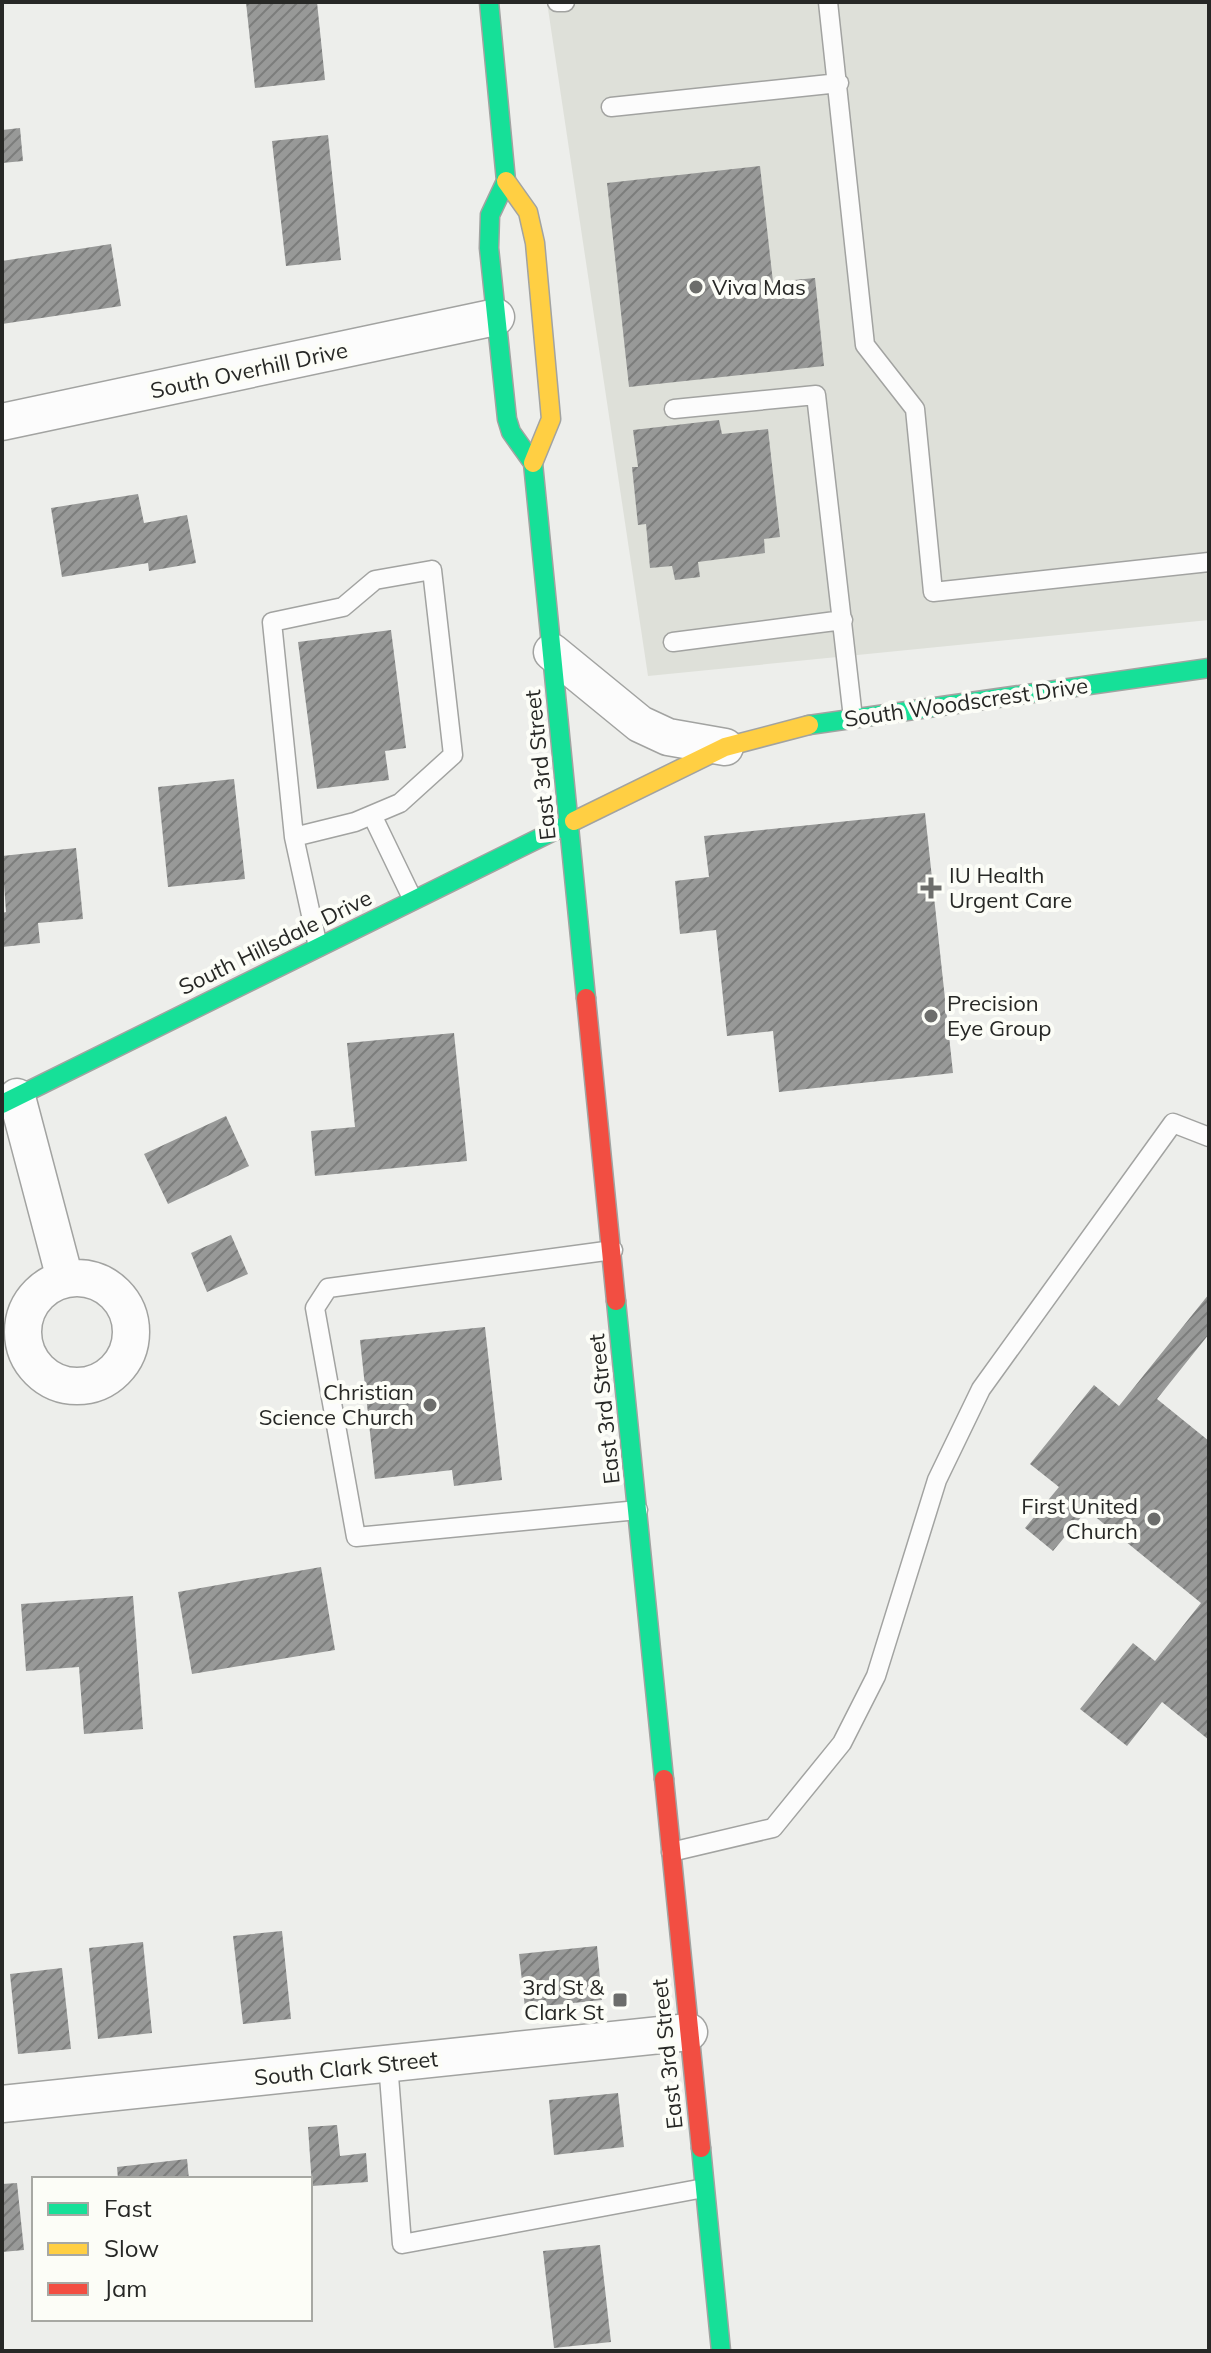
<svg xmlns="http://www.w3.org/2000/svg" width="1211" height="2353" font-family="Mulish,sans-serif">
	<defs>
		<pattern id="building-hatch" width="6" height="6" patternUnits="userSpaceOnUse" patternTransform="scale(2)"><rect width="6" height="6" fill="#989998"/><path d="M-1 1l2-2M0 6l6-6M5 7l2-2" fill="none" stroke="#7c7d7c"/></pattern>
	</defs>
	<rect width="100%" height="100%" fill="#edeeeb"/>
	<!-- built -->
	<path fill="#dee0d9" d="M547,2h662v618l-561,56z"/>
	<!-- building -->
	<path fill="url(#building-hatch)" d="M246,2h71l8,78 -70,8z
		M20,128l3,33 -21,2v-33z
		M328,135l13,125 -55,6 -14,-125z
		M760,166l13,116 42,-4 9,88 -195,21 -22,-204z
		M111,244l10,62 -119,18v-63z
		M719,420l3,14 46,-5 12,108 -16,2 1,14 -67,9 2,15 -25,3 -3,-14 -22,2 -4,-44 -8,1 -6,-58h6l-5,-37z
		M138,494l6,29 43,-8 9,48 -47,8 -1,-8 -86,14 -11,-69z
		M391,630l15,118 -21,3 4,29 -72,9 -19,-147z
		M234,779l11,100 -77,8 -10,-100z
		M925,813l28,260 -174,19 -6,-61 -46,5 -11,-106 -36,4 -5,-53 34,-4 -5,-41z
		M76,848l7,71 -45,4 2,20 -38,4v-34l4,-1 -4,-56z
		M454,1033l13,128 -152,15 -4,-45 44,-4 -8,-84z
		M226,1116l23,50 -81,38 -24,-50z
		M231,1235l17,39 -41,18 -16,-39z
		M1209,1294v40l-52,65 52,42v299l-47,-38 -35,44 -47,-37 53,-66 22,18 46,-58 -114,-93 -34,41 -28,-23 34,-41 -29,-23 64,-79 25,21z
		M485,1327l17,153 -48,6 -2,-16 -77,9 -15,-139z
		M321,1567l14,83 -143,24 -14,-82z
		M133,1596l10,133 -59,5 -5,-67 -53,4 -5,-67z
		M282,1931l9,88 -48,5 -10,-88z
		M143,1942l9,91 -54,6 -9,-91z
		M597,1946l5,54 -77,8 -6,-54z
		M62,1968l9,81 -53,5 -8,-80z
		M618,2093l6,54 -70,8 -5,-55z
		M337,2125l3,31 26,-3 2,29 -56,4 -4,-59z
		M187,2159l2,20h-71l-1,-12z
		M17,2183l7,67 -22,2v-68z
		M600,2245l11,97 -57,6 -11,-97z"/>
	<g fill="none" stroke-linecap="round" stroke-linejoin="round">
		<defs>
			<path id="lane" d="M557,2h8
				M828,2l37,343 50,64 18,183 276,-30
				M611,107l228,-24
				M674,409l142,-14 37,323
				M673,642l170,-22
				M372,815l41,85
				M294,837l61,-15 45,-19 53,-48 -21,-185 -57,10 -32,27 -71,15 22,215 24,110
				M613,1250l-285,38 -13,20 41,229 282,-27
				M671,1852l102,-24 69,-85 34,-67 61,-196 44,-91 192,-266 36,14
				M388,2063l14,181 302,-56"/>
			<path id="street" d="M2,422l494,-105
				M552,652l88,72 28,13 57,10
				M17,1097l48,182
				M23 1332a54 54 0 1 1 108 0a54 54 0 1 1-108 0Z
				M2,2104l687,-72"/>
			<path id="fast" d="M489,2l17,179 -16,34 -1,33 18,171 4,13 22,31 53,535
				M809,725l400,-57
				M2,1104l572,-283
				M616,1301l48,478
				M701,2148l20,203"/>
			<path id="slow" d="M506,181l22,31 7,31 16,176 -18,44
				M574,821l151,-74 84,-22"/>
			<path id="jam" d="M586,998l30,303
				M664,1779l37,369"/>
		</defs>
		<!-- lane casing -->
		<use href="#lane" stroke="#a2a3a1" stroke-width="21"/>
		<!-- street casing -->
		<use href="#street" stroke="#a2a3a1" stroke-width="39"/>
		<!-- fast casing -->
		<use href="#fast" stroke="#a2a3a1" stroke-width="21"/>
		<!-- slow casing -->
		<use href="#slow" stroke="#a2a3a1" stroke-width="21"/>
		<!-- jam casing -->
		<use href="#jam" stroke="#a2a3a1" stroke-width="21"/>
		<!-- lane -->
		<use href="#lane" stroke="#fcfcfc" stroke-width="18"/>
		<!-- street -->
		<use href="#street" stroke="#fcfcfc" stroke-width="36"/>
		<!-- fast -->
		<use href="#fast" stroke="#16e098" stroke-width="18"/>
		<!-- slow -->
		<use href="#slow" stroke="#ffcf43" stroke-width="18"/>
		<!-- jam -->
		<use href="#jam" stroke="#f24e42" stroke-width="18"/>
	</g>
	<!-- markers -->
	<g fill="#6c6d6b" stroke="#fcfdf7" stroke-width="3">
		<circle cx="696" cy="287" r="8"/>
		<path d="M927 876h8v8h8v8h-8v8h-8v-8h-8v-8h8z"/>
		<circle cx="931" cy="1016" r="8"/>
		<circle cx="430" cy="1405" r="8"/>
		<circle cx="1154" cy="1519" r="8"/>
		<rect x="612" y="1992" width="16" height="16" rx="4"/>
	</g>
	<g text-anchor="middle" stroke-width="8" stroke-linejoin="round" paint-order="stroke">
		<!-- poi labels -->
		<g font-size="22" fill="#272826" stroke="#fcfdf7" text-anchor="start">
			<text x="712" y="295">Viva Mas</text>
			<text x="949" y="883">IU Health<tspan x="949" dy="25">Urgent Care</tspan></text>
			<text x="947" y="1011">Precision<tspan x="947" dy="25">Eye Group</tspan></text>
			<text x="414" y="1400" text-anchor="end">Christian<tspan x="414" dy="25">Science Church</tspan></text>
			<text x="1138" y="1514" text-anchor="end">First United<tspan x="1138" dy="25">Church</tspan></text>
			<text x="604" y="1995" text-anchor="end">3rd St &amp;<tspan x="604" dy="25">Clark St</tspan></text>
		</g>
		<!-- street labels -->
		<g font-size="22" fill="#272826" stroke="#fcfdf7">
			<text transform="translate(249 370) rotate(-12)" y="8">South Overhill Drive</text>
			<text transform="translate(966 702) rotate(-8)" y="8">South Woodscrest Drive</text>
			<text transform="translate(540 765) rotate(-96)" y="8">East 3rd Street</text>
			<text transform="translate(275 942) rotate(-26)" y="8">South Hillsdale Drive</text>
			<text transform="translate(604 1409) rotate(-96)" y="8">East 3rd Street</text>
			<text transform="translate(667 2054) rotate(-96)" y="8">East 3rd Street</text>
			<text transform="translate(346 2068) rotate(-6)" y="8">South Clark Street</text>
		</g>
	</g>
	<!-- border -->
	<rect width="1211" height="2353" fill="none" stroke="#272826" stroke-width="8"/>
	<!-- legend -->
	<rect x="32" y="2177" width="280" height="144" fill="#fcfdf7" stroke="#a7a8a3" stroke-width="2"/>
	<rect x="48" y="2203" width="40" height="12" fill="#16e098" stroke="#a7a8a3" stroke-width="2"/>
	<text x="104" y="2217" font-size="24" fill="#272826">Fast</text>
	<rect x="48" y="2243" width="40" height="12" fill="#ffcf43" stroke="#a7a8a3" stroke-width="2"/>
	<text x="104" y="2257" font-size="24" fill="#272826">Slow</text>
	<rect x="48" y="2283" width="40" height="12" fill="#f24e42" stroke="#a7a8a3" stroke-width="2"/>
	<text x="104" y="2297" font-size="24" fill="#272826">Jam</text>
</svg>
